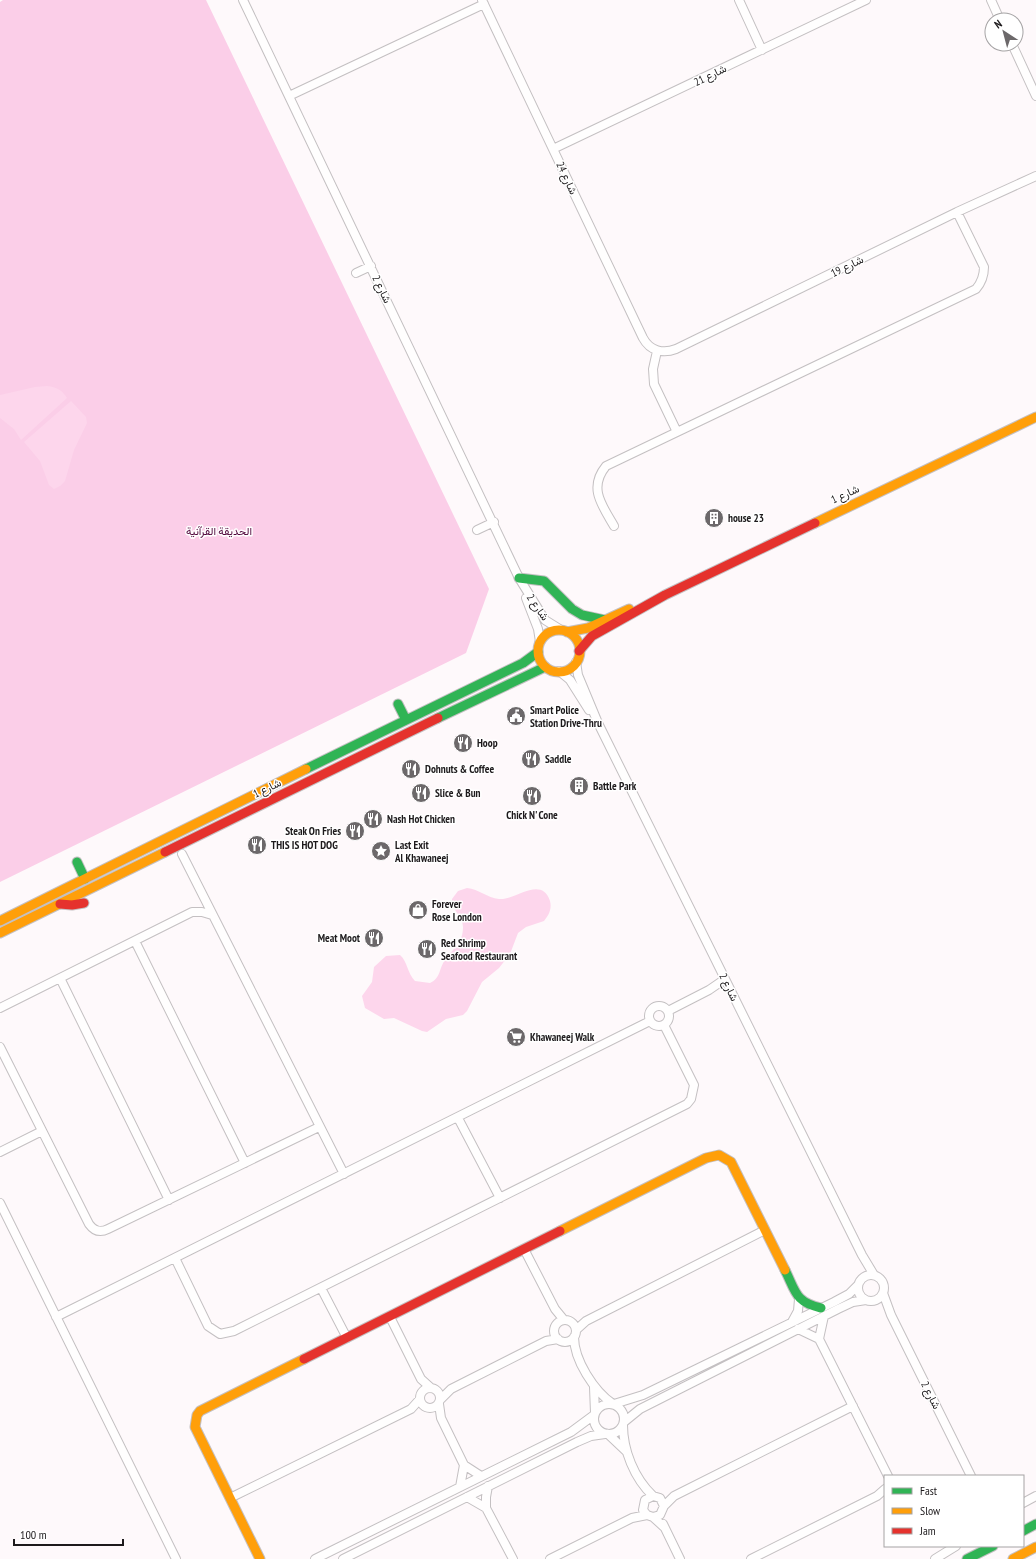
<svg xmlns="http://www.w3.org/2000/svg" width="1036" height="1559" font-family="'PT Sans Narrow',Vazirmatn,sans-serif">
	<rect width="100%" height="100%" fill="#fef9fb"/>
	<!-- green -->
	<path fill="#fbcee8" d="M3,0h203l283,589 -23,64 -466,229v-880z"/>
	<!-- water -->
	<path fill="#fdd6ec" d="M47,386c10,1 15,4 20,12l-46,42 -7,-11 -14,-11v-23l35,-8z
		M71,401l15,16 1,6 -13,27 -9,31 -5,5 -6,3 -5,-4 -9,-24 -16,-19z
		M467,888c12,1 20,10 32,11 16,2 42,-24 51,2 2,8 -1,14 -6,20l-18,6 -8,6 -8,21 -11,14 -17,14 -15,29 -4,4 -17,4 -19,13 -5,-1 -28,-13 -10,1 -19,-11 -3,-12 10,-14 2,-15 12,-11 14,-1c8,7 7,18 15,26l15,2c11,-5 9,-15 15,-23 8,-12 18,-16 18,-33 0,-11 -12,-17 -11,-28l6,-8z"/>
	<g fill="none" stroke-linecap="round" stroke-linejoin="round">
		<defs>
			<path id="street" d="M243,0l276,578 26,42 16,10
				M482,0l161,338c7,13 20,16 33,11l281,-137 79,-36
				M739,0l23,50
				M991,0l9,20
				M1012,44l24,52
				M289,96l195,-92
				M553,149l313,-149
				M356,273l15,-7
				M657,351l-4,18 1,15 23,48
				M614,526c-12,-21 -26,-38 -8,-60l370,-177c6,-7 8,-13 8,-22l-27,-55
				M477,530l17,-8
				M526,598l12,31 2,13
				M576,662l2,13 20,48 264,532 12,20
				M559,671l11,9 19,30
				M182,854l162,320
				M135,941l110,222
				M60,978l109,222
				M649 1016a10 10 0 1 1 20 0a10 10 0 1 1-20 0Z
				M0,1008l192,-96h10l10,3
				M668,1011l41,-21 16,-11
				M0,1047l89,177c5,7 11,9 19,5l211,-102
				M458,1118l42,80
				M0,1152l42,-21
				M0,1203l176,356
				M524,1249l31,60 9,11
				M175,1258l33,68 12,8 14,-3 453,-227 4,-5 3,-14 -30,-60
				M858 1288a13 13 0 1 1 26 0a13 13 0 1 1-26 0Z
				M321,1288l26,50
				M883,1293l8,22 80,161
				M824,1316l-5,23 69,137
				M56,1317l594,-296
				M390,1317l31,62 10,9
				M554 1331a11 11 0 1 1 22 0a11 11 0 1 1-22 0Z
				M792,1322l6,-11 1,-12
				M798,1329l21,10
				M576,1330l10,-9 179,-91
				M574,1337c0,23 20,54 39,67
				M594,1387l1,26
				M420 1398a10 10 0 1 1 20 0a10 10 0 1 1-20 0Z
				M441,1399l10,-10 95,-48 12,-2
				M594 1419a15 15 0 1 1 30 0a15 15 0 1 1-30 0Z
				M439,1404l2,14 23,47 17,11
				M614,1404l29,-9 191,-93 15,-8 9,-9
				M624,1422l16,-13 198,-100 15,-7 13,-2
				M623,1425c0,25 11,53 30,71
				M608,1434l18,17
				M488,1486l-2,11v11l27,51
				M460,1487l4,-22
				M467,1497l19,11
				M230,1498l181,-89 9,-10
				M1023,1503l13,-7
				M664,1506l10,-10 179,-90
				M653,1517l7,-2 4,-9 -4,-8 -7,-2 -8,4 -2,10 4,5 6,2 11,10
				M663,1524l17,35
				M315,1559l256,-127 23,-17
				M343,1559l234,-117 14,-6 14,-2
				M550,1559l82,-41 15,-3
				M751,1559l126,-63 8,-7
				M935,1559l21,-13"/>
			<path id="fast" d="M519,578l25,3 28,28 10,6 23,5
				M398,704l8,16
				M438,718l107,-51
				M306,769l217,-106 15,-11
				M77,862l8,17
				M785,1270c11,22 10,32 36,38
				M1023,1531l13,-7
				M967,1559l26,-13"/>
			<path id="slow" d="M815,523l221,-106
				M538 651a21 21 0 1 1 42 0a21 21 0 1 1-42 0Z
				M567,632l21,-4 41,-19
				M0,921l306,-152
				M0,933l165,-81
				M560,1231l146,-73 13,-3 12,7 54,108
				M260,1559l-65,-132 2,-12 3,-4 104,-52
				M1013,1559l23,-12"/>
			<path id="jam" d="M579,651l13,-15 73,-41 150,-72
				M165,852l273,-134
				M60,904l12,1 12,-2
				M304,1359l256,-128"/>
		</defs>
		<!-- street casing -->
		<use href="#street" stroke="#c4c0c2" stroke-width="10"/>
		<!-- fast casing -->
		<use href="#fast" stroke="#c4c0c2" stroke-width="11"/>
		<!-- slow casing -->
		<use href="#slow" stroke="#c4c0c2" stroke-width="11"/>
		<!-- jam casing -->
		<use href="#jam" stroke="#c4c0c2" stroke-width="11"/>
		<!-- street -->
		<use href="#street" stroke="#fffefe" stroke-width="8"/>
		<!-- fast -->
		<use href="#fast" stroke="#30b455" stroke-width="9"/>
		<!-- slow -->
		<use href="#slow" stroke="#ff9f0a" stroke-width="9"/>
		<!-- jam -->
		<use href="#jam" stroke="#e5322d" stroke-width="9"/>
	</g>
	<!-- icons -->
	<defs>
		<symbol id="building-disc" viewBox="-11 -11 22 22"><circle r="9.5" fill="#6c686a" stroke="#fff"/><path d="M-4-6H4V6H1V3H-1V6H-4ZM-2.5-4.3h1.7v1.8h-1.7ZM.8-4.3h1.7v1.8H.8ZM-2.5-1h1.7V.8h-1.7ZM.8-1h1.7V.8H.8Z" fill="#fff"/></symbol>
		<symbol id="civic-disc" viewBox="-11 -11 22 22"><circle r="9.5" fill="#6c686a" stroke="#fff"/><path d="M-.6-6.5H3V-4.5H.6V-3L4-1V1h2V6H-6V1h2V-1L-.6-3ZM-1.2 2.5V6h2.4V2.5Z" fill="#fff"/></symbol>
		<symbol id="restaurant-disc" viewBox="-11 -11 22 22"><circle r="9.5" fill="#6c686a" stroke="#fff"/><path d="M-5-6h1v4h1v-4h1v4h1v-4h1v5L-1.5 .5V6h-2V.5L-5-1ZM5-6V6H3V1.5H1.5Q1.5-4 5-6Z" fill="#fff"/></symbol>
		<symbol id="sight-disc" viewBox="-11 -11 22 22"><circle r="9.5" fill="#6c686a" stroke="#fff"/><path d="M0-6L1.8-2.2L6-1.7L2.9 1.2L3.7 5.4L0 3.3L-3.7 5.4L-2.9 1.2L-6-1.7L-1.8-2.2Z" fill="#fff"/></symbol>
		<symbol id="shop-disc" viewBox="-11 -11 22 22"><circle r="9.5" fill="#6c686a" stroke="#fff"/><path d="M-5-2.5h2.3a2.7 3.5 0 0 1 5.4 0H5L5.5 6h-11ZM-1.5-2.5h3a1.5 2.3 0 0 0-3 0Z" fill="#fff"/></symbol>
		<symbol id="supermarket-disc" viewBox="-11 -11 22 22"><circle r="9.5" fill="#6c686a" stroke="#fff"/><path d="M-6-5.5h2.5l.6 2H6L4.5 2H-2.5L-4.4-4H-6ZM-1.5 3.2a1.3 1.3 0 1 0 .1 0ZM3 3.2a1.3 1.3 0 1 0 .1 0Z" fill="#fff"/></symbol>
	</defs>
	<g fill-rule="evenodd">
		<use href="#building-disc" x="703" y="507" width="22" height="22"/>
		<use href="#civic-disc" x="505" y="705" width="22" height="22"/>
		<use href="#restaurant-disc" x="452" y="732" width="22" height="22"/>
		<use href="#restaurant-disc" x="520" y="748" width="22" height="22"/>
		<use href="#restaurant-disc" x="400" y="758" width="22" height="22"/>
		<use href="#building-disc" x="568" y="775" width="22" height="22"/>
		<use href="#restaurant-disc" x="410" y="782" width="22" height="22"/>
		<use href="#restaurant-disc" x="521" y="785" width="22" height="22"/>
		<use href="#restaurant-disc" x="362" y="808" width="22" height="22"/>
		<use href="#restaurant-disc" x="344" y="820" width="22" height="22"/>
		<use href="#restaurant-disc" x="246" y="834" width="22" height="22"/>
		<use href="#sight-disc" x="370" y="840" width="22" height="22"/>
		<use href="#shop-disc" x="407" y="899" width="22" height="22"/>
		<use href="#restaurant-disc" x="363" y="927" width="22" height="22"/>
		<use href="#restaurant-disc" x="416" y="938" width="22" height="22"/>
		<use href="#supermarket-disc" x="505" y="1026" width="22" height="22"/>
	</g>
	<g text-anchor="middle" stroke-width="3" stroke-linejoin="round" paint-order="stroke">
		<!-- street labels -->
		<g font-size="11" fill="#1d1a1c" stroke="#fff">
			<text transform="translate(710 75) rotate(-26)" y="4">شارع 21</text>
			<text transform="translate(567 178) rotate(65)" y="4">شارع 24</text>
			<text transform="translate(847 266) rotate(-26)" y="4">شارع 19</text>
			<text transform="translate(382 289) rotate(64)" y="4">شارع 2</text>
			<text transform="translate(845 494) rotate(-25)" y="4">شارع 1</text>
			<text transform="translate(538 607) rotate(55)" y="4">شارع 2</text>
			<text transform="translate(267 788) rotate(-26)" y="4">شارع 1</text>
			<text transform="translate(729 987) rotate(64)" y="4">شارع 2</text>
			<text transform="translate(931 1395) rotate(63)" y="4">شارع 2</text>
		</g>
		<!-- poi labels -->
		<g font-size="11" font-weight="bold" fill="#1d1a1c" stroke="#fff" text-anchor="start">
			<text x="728" y="522">house 23</text>
			<text x="530" y="714">Smart Police<tspan x="530" dy="13">Station Drive-Thru</tspan></text>
			<text x="477" y="747">Hoop</text>
			<text x="545" y="763">Saddle</text>
			<text x="425" y="773">Dohnuts &amp; Coffee</text>
			<text x="593" y="790">Battle Park</text>
			<text x="435" y="797">Slice &amp; Bun</text>
			<text x="532" y="819" text-anchor="middle">Chick N' Cone</text>
			<text x="387" y="823">Nash Hot Chicken</text>
			<text x="341" y="835" text-anchor="end">Steak On Fries</text>
			<text x="271" y="849">THIS IS HOT DOG</text>
			<text x="395" y="849">Last Exit<tspan x="395" dy="13">Al Khawaneej</tspan></text>
			<text x="432" y="908">Forever<tspan x="432" dy="13">Rose London</tspan></text>
			<text x="360" y="942" text-anchor="end">Meat Moot</text>
			<text x="441" y="947">Red Shrimp<tspan x="441" dy="13">Seafood Restaurant</tspan></text>
			<text x="530" y="1041">Khawaneej Walk</text>
		</g>
		<!-- park labels -->
		<g font-size="11" fill="#4e0339" stroke="#fff">
			<text x="219" y="535">الحديقة القرآنية</text>
		</g>
	</g>
	<!-- legend -->
	<rect x="884" y="1475" width="140" height="72" fill="#ffffff" stroke="#a5a3a4"/>
	<rect x="892" y="1488" width="20" height="6" fill="#30b455" stroke="#a5a3a4"/>
	<text x="920" y="1495" font-size="12" fill="#1d1a1c">Fast</text>
	<rect x="892" y="1508" width="20" height="6" fill="#ff9f0a" stroke="#a5a3a4"/>
	<text x="920" y="1515" font-size="12" fill="#1d1a1c">Slow</text>
	<rect x="892" y="1528" width="20" height="6" fill="#e5322d" stroke="#a5a3a4"/>
	<text x="920" y="1535" font-size="12" fill="#1d1a1c">Jam</text>
	<!-- north arrow -->
	<g transform="translate(1004 32) rotate(324)"><circle r="19" fill="#ffffff" stroke="#a5a3a4"/>
	<path d="M0-3L7 15L0 10L-7 15Z" fill="#6c686a"/>
	<text y="-6" font-size="11" font-weight="bold" text-anchor="middle" fill="#1d1a1c">N</text>
	</g>
	<!-- scale -->
	<path d="M14 1539v6h109v-6" fill="none" stroke="#1d1a1c" stroke-width="2"/>
	<text x="20" y="1539" font-size="12" fill="#1d1a1c" stroke="#ffffff" stroke-width="3" paint-order="stroke">100 m</text>
</svg>
